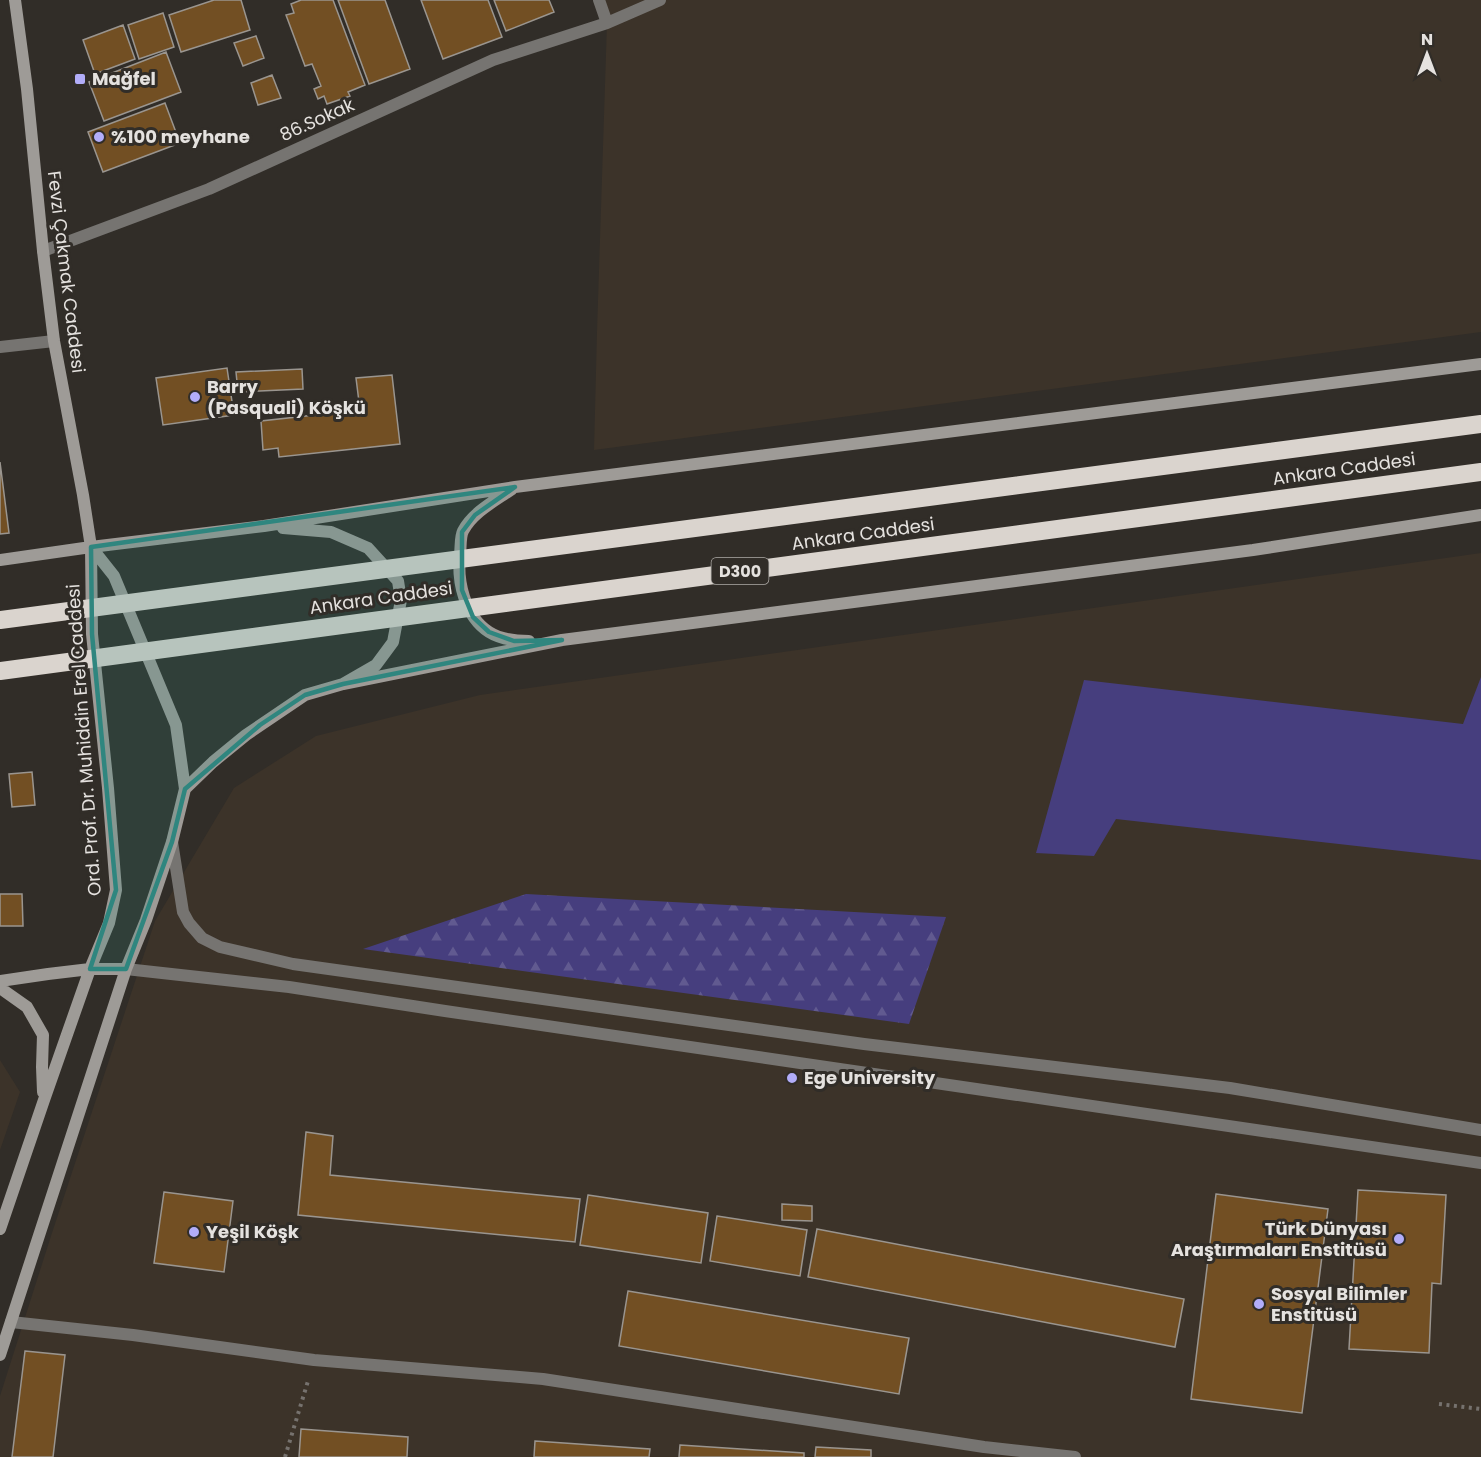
<svg xmlns="http://www.w3.org/2000/svg" width="1481" height="1457" font-family="Poppins,sans-serif">
	<defs>
		<pattern id="forest-firs" width="22" height="20" patternUnits="userSpaceOnUse" patternTransform="scale(1.5)"><rect width="22" height="20" fill="#463e7e"/><path d="M5 1l3.5 6h-7zM16 11l3.5 6h-7z" fill="#615a90"/></pattern>
	</defs>
	<rect width="100%" height="100%" fill="#312d28"/>
	<!-- built -->
	<path fill="#3c3329" d="M600,0h881v332l-887,118 3,-118 10,-309z
		M1481,553v904h-1481v-61l51,-160 104,-315 79,-133 82,-52 164,-41z
		M0,1060l20,32 -20,58z"/>
	<!-- green -->
	<path fill="#463e7e" d="M1481,677v183l-365,-41 -22,37 -58,-3 48,-173 379,44z"/>
	<!-- forest -->
	<path fill="url(#forest-firs)" d="M526,894l420,23 -37,107 -546,-75z"/>
	<!-- building -->
	<path fill="#724f23" stroke="#9a958f" stroke-width="1.5" d="M214,0h27l9,30 -69,22 -12,-37z
		M301,0h32l32,85 -17,7 2,4 -23,8 -3,-8 -6,3 -4,-10 7,-3 -9,-22 -7,2 -19,-51 8,-2 -3,-9z
		M338,0h47l25,69 -41,15z
		M421,0h67l14,37 -59,22z
		M494,0h55l5,12 -48,19z
		M163,13l11,34 -35,12 -11,-34z
		M123,25l12,34 -40,15 -12,-34z
		M256,36l8,22 -21,8 -9,-23z
		M166,52l15,40 -77,29 -15,-39z
		M272,75l9,23 -23,7 -7,-22z
		M165,103l15,40 -77,29 -15,-40z
		M227,368l7,47 -71,10 -7,-47z
		M302,369l1,20 -65,3 -2,-20z
		M392,375l8,69 -121,13 -1,-9 -15,2 -2,-29 99,-11 -4,-32z
		M0,462l9,71 -9,1z
		M32,772l3,33 -23,2 -3,-33z
		M0,894h22l1,32h-23z
		M306,1132l27,4 -3,39 250,24 -5,43 -277,-27z
		M1358,1190l88,5 -5,89 -9,-1 -3,70 -80,-4z
		M164,1192l69,9 -9,71 -70,-9z
		M1216,1194l112,15 -26,204 -111,-14z
		M588,1195l120,18 -7,50 -121,-18z
		M782,1204l30,2v15l-30,-1z
		M717,1216l90,14 -7,46 -90,-15z
		M817,1229l367,70 -9,48 -367,-70z
		M628,1291l281,47 -10,56 -280,-48z
		M25,1351l40,4 -12,102h-41z
		M301,1429l107,8 -1,20h-108z
		M535,1441l115,8 -1,8h-115z
		M680,1445l124,8v4h-125z
		M816,1447l55,3v7h-56z"/>
	<g fill="none" stroke-linecap="round" stroke-linejoin="round">
		<!-- path -->
		<path stroke="#76726e" stroke-width="4" stroke-dasharray="3 4.5" stroke-linecap="butt" d="M1439,1404l42,5
			M285,1457l23,-76"/>
		<!-- lane -->
		<path stroke="#767471" stroke-width="12" d="M11,1322l122,13 181,25 229,19 441,68 91,10"/>
		<!-- street -->
		<path stroke="#767471" stroke-width="12" d="M607,23l53,-23
			M43,251l166,-62 284,-129 114,-37 -8,-23
			M0,347l54,-6
			M172,842l11,70 6,11 13,15 18,9 73,17 571,80 366,44 251,42
			M126,969l163,18 156,24 1036,152"/>
		<!-- secondary -->
		<path stroke="#9e9b97" stroke-width="12" d="M512,489c-17,12 -39,23 -49,42 -3,6 -2,16 -3,23 -3,26 4,62 29,78 11,7 26,9 40,9
			M0,560l91,-13 173,-21 251,-39 966,-123
			M343,684l219,-44 691,-90 228,-35
			M185,789l28,-27 33,-27 59,-40 38,-11 33,-19 17,-23 8,-42 -3,-19 -30,-33 -37,-16 -48,-4
			M0,981l48,-7 42,-5h36
			M0,988l27,19 16,28 -1,32 1,25
			M0,1229l44,-129 46,-131 19,-46 7,-33 -8,-102 -16,-154 -1,-87 -8,-52 -29,-154 -11,-90 -16,-162 -12,-89
			M0,1355l126,-386 20,-49 26,-78 13,-53 -9,-64 -62,-149 -23,-29"/>
		<!-- highway -->
		<path stroke="#dad4ce" stroke-width="18" d="M0,620l1481,-196
			M0,671l1481,-199"/>
	</g>
	<!-- marked area -->
	<path fill="#2f867f" fill-opacity="0.2" stroke="#2f867f" stroke-width="4.5" stroke-linejoin="round" d="M515,487l-40,28 -13,17v58l11,27 16,15 25,9 48,-1 -219,44 -38,11 -45,30 -75,64 -13,53 -46,127h-36l26,-79 -24,-256 -1,-87z"/>
	<!-- markers -->
	<g fill="#b2adf9" stroke="#312d28" stroke-width="2">
		<rect x="74" y="73" width="12" height="12" rx="3"/>
		<circle cx="99" cy="137" r="6"/>
		<circle cx="195" cy="397" r="6"/>
		<circle cx="792" cy="1078" r="6"/>
		<circle cx="194" cy="1232" r="6"/>
		<circle cx="1399" cy="1239" r="6"/>
		<circle cx="1259" cy="1304" r="6"/>
	</g>
	<g text-anchor="middle" stroke-width="6" stroke-linejoin="round" paint-order="stroke">
		<!-- shield labels -->
		<rect fill="#312d28" stroke="#afaca8" stroke-width="1.5" x="711.5" y="558" width="57" height="26" rx="4.5"/>
		<g font-size="16" font-weight="bold" fill="#e5e2df">
			<text x="740" y="577">D300</text>
		</g>
		<!-- poi labels -->
		<g font-size="18" font-weight="bold" fill="#e5e2df" stroke="#312d28" text-anchor="start">
			<text x="92" y="85">Mağfel</text>
			<text x="111" y="143">%100 meyhane</text>
			<text x="207" y="393">Barry<tspan x="207" dy="21">(Pasquali) Köşkü</tspan></text>
			<text x="804" y="1084">Ege University</text>
			<text x="1387" y="1235" text-anchor="end">Türk Dünyası<tspan x="1387" dy="21">Araştırmaları Enstitüsü</tspan></text>
			<text x="206" y="1238">Yeşil Köşk</text>
			<text x="1271" y="1300">Sosyal Bilimler<tspan x="1271" dy="21">Enstitüsü</tspan></text>
		</g>
		<!-- street labels -->
		<g font-size="18" fill="#e5e2df" stroke="#312d28">
			<text transform="translate(317 120) rotate(-24)" y="6">86.Sokak</text>
			<text transform="translate(66 272) rotate(83)" y="6">Fevzi Çakmak Caddesi</text>
			<text transform="translate(1344 469) rotate(-8)" y="6">Ankara Caddesi</text>
			<text transform="translate(863 534) rotate(-8)" y="6">Ankara Caddesi</text>
			<text transform="translate(381 598) rotate(-8)" y="6">Ankara Caddesi</text>
			<text transform="translate(84 740) rotate(-94)" y="6">Ord. Prof. Dr. Muhiddin Erel Caddesi</text>
		</g>
	</g>
	<!-- north arrow -->
	<g transform="translate(1427 54)" stroke="#312d28" stroke-width="4.5" paint-order="stroke">
	<path d="M0-4.5L10 22L0 15L-10 22Z" fill="#e5e2df"/>
	<text y="-9" font-size="16" font-weight="bold" text-anchor="middle" fill="#e5e2df">N</text>
	</g>
</svg>
